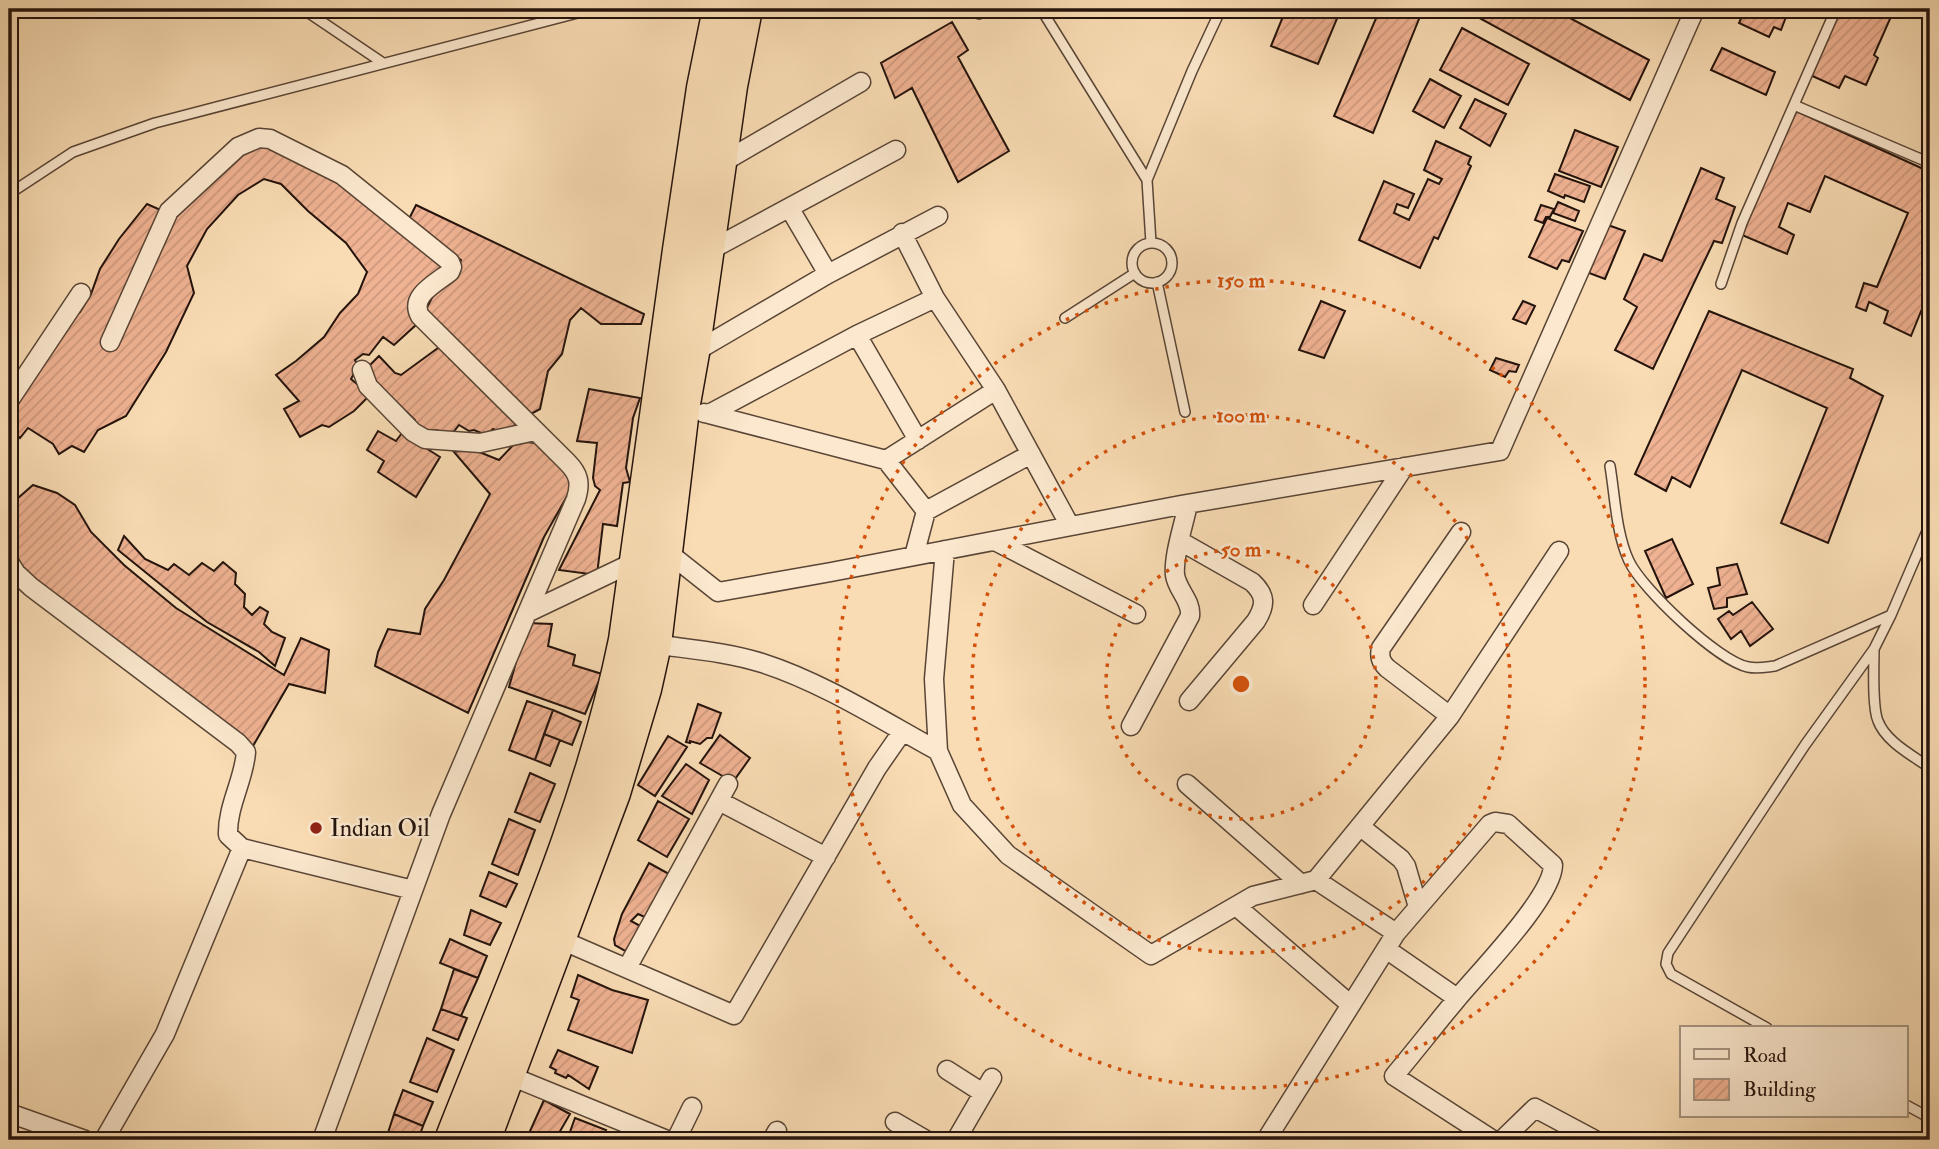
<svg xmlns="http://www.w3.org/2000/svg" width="1939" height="1149" font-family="'IM FELL Double Pica',serif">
	<defs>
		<pattern id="building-hatch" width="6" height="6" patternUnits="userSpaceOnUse" patternTransform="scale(1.75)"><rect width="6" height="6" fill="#efb292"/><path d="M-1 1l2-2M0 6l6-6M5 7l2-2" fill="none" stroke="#cd987d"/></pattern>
	</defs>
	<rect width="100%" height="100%" fill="#f9dcb4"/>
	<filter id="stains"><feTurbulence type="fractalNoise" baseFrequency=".00286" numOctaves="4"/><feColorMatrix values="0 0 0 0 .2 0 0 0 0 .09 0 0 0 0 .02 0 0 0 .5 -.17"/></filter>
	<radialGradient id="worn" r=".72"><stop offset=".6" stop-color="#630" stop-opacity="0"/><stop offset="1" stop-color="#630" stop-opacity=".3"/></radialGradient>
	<!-- building -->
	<path fill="url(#building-hatch)" stroke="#24130c" stroke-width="2" d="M1286,9h55l-23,55 -47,-18z
		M1380,9h43l-50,124 -39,-17z
		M1463,9h90l96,51 -19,40z
		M1737,9h52l-8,21 -7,-3 -5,10 -30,-14 4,-9 -7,-3z
		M1839,9h60l-2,5 -4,-2 -19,43 4,3 -12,27 -21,-9 -6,12 -29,-13z
		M952,22l16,28 -10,7 51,94 -51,31 -46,-94 -17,10 -14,-35z
		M1462,28l67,36 -21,41 -68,-35z
		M1722,48l53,24 -9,23 -55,-25z
		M1430,79l31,17 -17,32 -31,-17z
		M1475,99l31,15 -16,32 -30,-18z
		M1794,110l136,62v117l-19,47 -27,-13 4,-12 -19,-9 -3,9 -10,-4 8,-24 13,4 31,-74 -83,-37 -15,36 -22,-9 -9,24 15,8 -7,19 -45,-19z
		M1575,130l43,17 -17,40 -42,-16z
		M1436,141l35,16 -3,7 3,2 -33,73 -4,-2 -14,31 -61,-28 25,-59 30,13 -6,14 -11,-4 -3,9 15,7 19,-41 11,5 3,-5 -18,-9z
		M250,145l23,1 70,37 97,79 4,7 -31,25 -5,10 1,9 8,11 -23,21 -11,-8 -14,18 -6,-1 -8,6 3,6 -7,13 19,16 -16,16 -25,16 -7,-2 -22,12 -16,-28 15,-8 -23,-26 20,-14 28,-24 16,-24 18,-19 9,-22 -21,-29 -38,-32 -27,-27 -17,-5 -26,16 -31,34 -20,37 7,27 -28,59 -40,64 -28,14 -14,22 -12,-6 -13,8 -6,-10 -25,-16 -8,10 -11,-10v-18l57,-87 14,-11 11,-18 9,-25 19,-30 28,-35 16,7 -59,137 6,2 72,-146z
		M1701,168l23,10 -8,21 19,8 -13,36 -8,-2 -61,128 -38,-19 22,-43 -13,-8 20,-45 18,7z
		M1555,174l35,12 -6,16 -19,-7 -1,3 -16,-7z
		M1558,202l21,9 -4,10 -22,-8z
		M416,205l228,109 -3,10h-40l-20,-16 -11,12 -8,34 -14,17 -8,38 -11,6 -104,-104 10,-19 21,-18 5,-14 -53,-39z
		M1541,205l13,4 -4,8h-4l-3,6 -8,-3z
		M1547,218l36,13 -14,31 -7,-2 -5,9 -28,-12z
		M1608,225l17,6 -20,48 -16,-6z
		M1321,301l24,10 -21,47 -25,-8z
		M1523,301l12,5 -9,18 -13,-5z
		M1709,311l144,58 -3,9 33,18 -55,147 -47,-20 46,-115 -85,-38 -52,117 -18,-10 -6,14 -31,-17z
		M442,345l76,78 -16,10 -9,-4 -7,6 -12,-5 -5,1 -10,-6 -8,10 -15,-5 -7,3 -15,-10 1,-3 -46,-44 -3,-7 13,-13 16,17 6,2z
		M1496,358l23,7 -3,7 -7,-1 -4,6 -15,-7z
		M589,389l51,9 -7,20 -7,50 4,14 -7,1 -6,43 -14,-2 -6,51 -38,-5 41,-80 -5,-4 -2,-8 4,-35 -20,-2z
		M378,431l18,10 6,-8 38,24 -24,40 -38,-25 6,-11 -17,-11z
		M517,441l19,2 19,15 11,15 4,10v8l-26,46 -76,176 -93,-47 3,-14 10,-23 32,5 5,-25 19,-29 46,-86 -36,-42 18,-3 27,11z
		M33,485l24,8 18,12 16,27 33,33 52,43 108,67 17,-37 28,12 -4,43 -36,-9 -36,62 -231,-177 -13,-27v-12l5,-5 -5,-4v-15z
		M124,536l21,23 23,11 6,-6 15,11 13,-12 12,8 9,-9 13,11 -1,11 10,10 -1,13 8,8 8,-8 8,5 -4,12 8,8 13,6 -10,28 -16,-14 -52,-30 -89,-72z
		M1672,539l21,45 -27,14 -21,-47z
		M1737,564l10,30 -20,4v9l-13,2 -6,-21 12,-3 -3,-17z
		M1752,602l21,27 -23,17 -9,-15 -10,8 -13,-20 11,-8 4,4z
		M527,623l25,1 -4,22 27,9 -2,10 29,9 -17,40 -76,-27z
		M527,701l26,9 -18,50 -26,-10z
		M698,704l23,9 -9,25h-5l-7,6 -10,-3v2l-4,-1z
		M553,710l28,12 -9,23 -28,-11z
		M544,734l16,6 -10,26 -15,-6z
		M720,735l30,23 -17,24 -33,-19z
		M668,736l19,11 -32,49 -17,-11z
		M686,764l23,16 -17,34 -30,-18z
		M530,773l25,11 -15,38 -25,-10z
		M658,801l31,18 -22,38 -29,-17z
		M509,819l26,11 -17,45 -26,-11z
		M649,863l20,11 -22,44 -9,-4 -7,7 11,6 -13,26 -14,-8 -1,-6 8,-25z
		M489,872l28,12 -11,23 -26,-11z
		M471,910l30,13 -11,22 -26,-10z
		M450,939l37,17 -9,22 -38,-15z
		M454,969l24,9 -17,38 -20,-7z
		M578,975l34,15 36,10 -16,53 -64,-23 11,-30 -8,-3z
		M441,1009l26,9 -9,22 -25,-10z
		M427,1038l27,12 -17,42 -27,-10z
		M558,1050l40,17 -9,22 -21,-14 -2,3 -11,-5 1,-3 -6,-3z
		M403,1090l30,12 -10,24 -29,-12z
		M544,1100l26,14 -15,26h-29z
		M394,1114l29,12 -5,14h-21l-10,-4z
		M575,1118l31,12 -5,10h-34z"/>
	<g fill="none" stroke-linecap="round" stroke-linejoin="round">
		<defs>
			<path id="lane" d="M303,9l80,54
				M966,9l13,5 12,-5
				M1041,9l106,171
				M1794,105l136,58
				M9,194l64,-42 82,-29 438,-114
				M1151,243l-4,-63 45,-109 29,-62
				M1132 263a20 20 0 1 1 40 0a20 20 0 1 1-40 0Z
				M1157,282l28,130
				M1721,284l21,-61 94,-214
				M1065,318l70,-45
				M1610,466c5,30 6,67 19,95 13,28 89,100 119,106 10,2 18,0 27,-1l116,-51
				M1874,649c0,17 -2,58 4,72 8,21 34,34 52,47
				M1767,1028l-96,-54 -5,-10 2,-11 137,-208 69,-96 17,-34 39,-91
				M1906,1105l24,13"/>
			<path id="street" d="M720,164l141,-82
				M790,209l38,65
				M902,233l33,65 61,92 74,136
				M705,253l191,-103
				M857,335l61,105
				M110,342l59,-131 69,-64 21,-9 11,1 72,36 108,87 2,5 -2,5c-15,12 -41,24 -30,44l147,146c12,12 14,21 9,37l-49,114
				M693,353l135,-79 110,-58
				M362,370l6,16 45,46 12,7 55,4 55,-12
				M9,401l72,-108
				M704,413l5,1 148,-79 78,-37
				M709,414l177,46 40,51 -12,45
				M886,460l110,-70
				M926,511l105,-57
				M995,541l141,73
				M1180,541l72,41c14,13 14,23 4,39l-67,80
				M945,550l-11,129 4,72 24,54 46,50 143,100 102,-59 63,-16 80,53
				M9,562l7,11 15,14 207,156 8,9c-2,28 -19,54 -18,83l14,13 171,42
				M1313,605l91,-138
				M646,643c39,6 78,8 116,20 60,19 121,58 176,88
				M1450,716l-63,-48c-6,-6 -8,-11 -6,-20l80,-116
				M1131,726l59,-110c2,-15 -13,-26 -15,-41 -2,-19 9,-51 13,-71
				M1187,784l114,100
				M719,801l107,56
				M1361,827l40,32 5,7 12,41
				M1316,880l134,-164 109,-165
				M1236,906l115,99
				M559,939l175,76 143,-247 25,-36
				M1386,949l71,49
				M627,968l101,-184
				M947,1070l36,23
				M508,1075l159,65
				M9,1113l76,27
				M895,1122l31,18
				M104,1140l61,-106 77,-186
				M322,1140l119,-326 86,-201 107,-51 31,-12 53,42 113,-20 350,-67 319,-54 195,-442
				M676,1140l16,-33
				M772,1140l5,-9
				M956,1140l36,-62
				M1266,1140l130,-207 94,-109 5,-2 13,2 45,41c0,32 -75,108 -97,135 -21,25 -41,51 -62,76l99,64
				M1502,1140l33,-32 60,32"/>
			<path id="highway" d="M451,1140c64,-164 139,-327 174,-500l54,-390 24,-162 16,-79
				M484,1140l130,-347 31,-104 10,-45 28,-235 10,-56 38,-267 15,-77"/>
		</defs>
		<!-- lane casing -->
		<use href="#lane" stroke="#594536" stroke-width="12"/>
		<!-- street casing -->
		<use href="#street" stroke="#594536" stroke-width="21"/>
		<!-- highway casing -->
		<use href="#highway" stroke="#24130c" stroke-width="35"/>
		<!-- lane -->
		<use href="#lane" stroke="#fbe8ce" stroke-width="9"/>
		<!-- street -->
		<use href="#street" stroke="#fbe8ce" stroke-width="18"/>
		<!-- highway -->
		<use href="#highway" stroke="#f9dcb4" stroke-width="32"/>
	</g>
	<!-- distance rings -->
	<g fill="none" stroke="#d4520c" stroke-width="3.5" stroke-dasharray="3.5 7">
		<circle cx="1241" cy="684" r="135"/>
		<circle cx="1241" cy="684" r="269"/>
		<circle cx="1241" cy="684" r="404"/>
	</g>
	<!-- markers -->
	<circle fill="#8f2418" stroke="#fbe8ce" stroke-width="2.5" cx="316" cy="828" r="7"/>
	<g text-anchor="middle" stroke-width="5" stroke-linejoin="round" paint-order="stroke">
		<!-- poi labels -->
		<g font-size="24" fill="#24130c" stroke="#fbe8ce" text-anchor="start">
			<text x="330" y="836">Indian Oil</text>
		</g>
	</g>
	<circle cx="1241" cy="684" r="10" fill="#d4520c" stroke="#fbe8ce" stroke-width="3.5"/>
	<g font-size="21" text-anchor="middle" font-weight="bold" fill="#d4520c" stroke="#fbe8ce" stroke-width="5" stroke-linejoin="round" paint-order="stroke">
		<text x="1241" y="287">150 m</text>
		<text x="1241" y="422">100 m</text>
		<text x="1241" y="556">50 m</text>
	</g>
	<!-- margin -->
	<rect width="1939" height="1149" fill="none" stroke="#f9dcb4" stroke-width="35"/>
	<rect x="10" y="10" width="1918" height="1128" fill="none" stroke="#24130c" stroke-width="3.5"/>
	<rect x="18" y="18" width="1904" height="1114" fill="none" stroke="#24130c" stroke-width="2"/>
	<!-- legend -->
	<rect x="1680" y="1026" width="228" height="91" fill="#fbe8ce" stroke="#a59380" stroke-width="2"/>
	<rect x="1694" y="1049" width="35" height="10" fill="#fbe8ce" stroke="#a59380" stroke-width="2"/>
	<text x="1743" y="1062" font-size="21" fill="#24130c">Road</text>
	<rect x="1694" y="1079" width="35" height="21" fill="url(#building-hatch)" stroke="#a59380" stroke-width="2"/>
	<text x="1743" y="1096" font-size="21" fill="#24130c">Building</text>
	<rect width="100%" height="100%" filter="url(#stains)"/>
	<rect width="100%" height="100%" fill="url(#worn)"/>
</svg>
